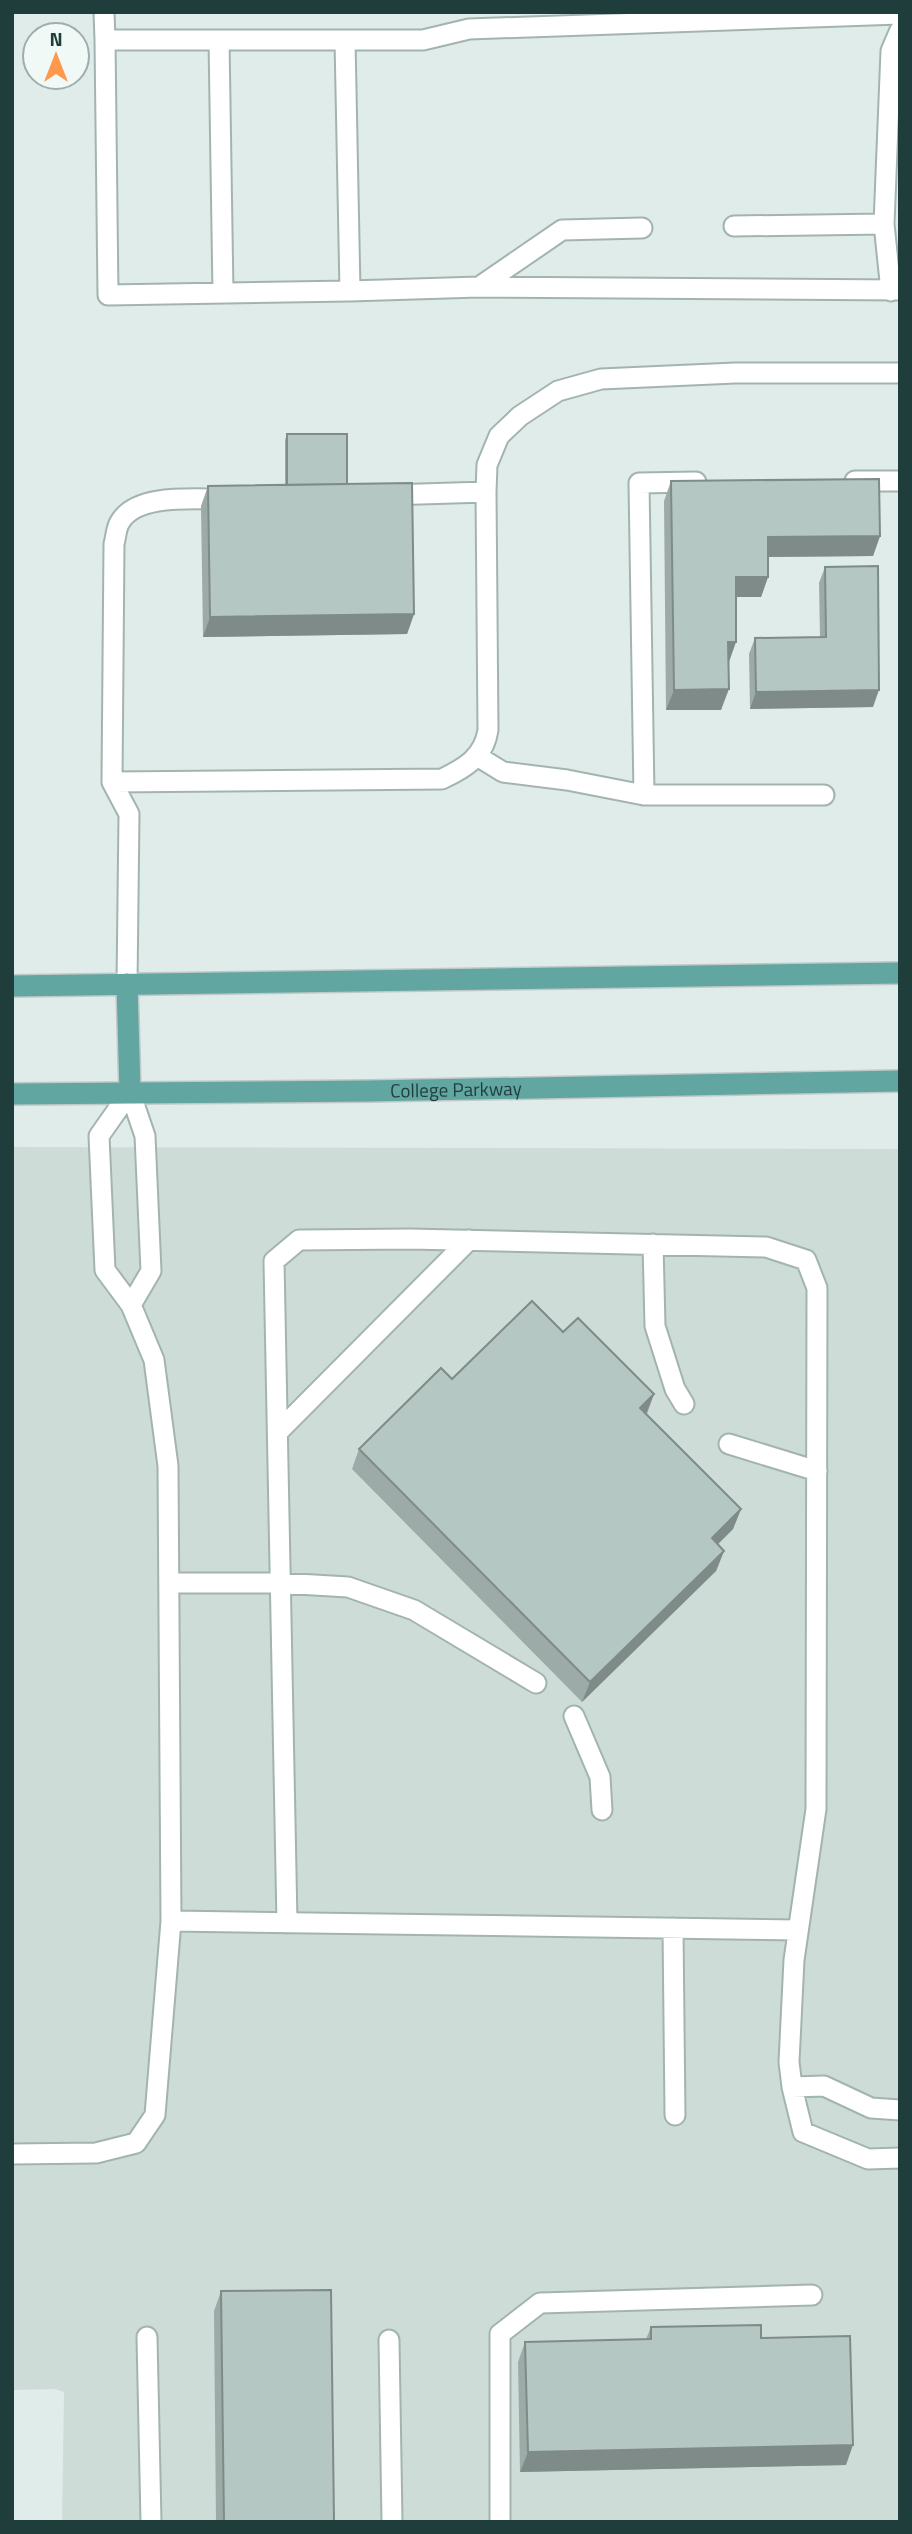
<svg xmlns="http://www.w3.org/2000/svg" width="912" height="2534" font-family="'Titillium Web',sans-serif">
	<rect width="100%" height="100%" fill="#e0ece9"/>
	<!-- built -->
	<path fill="#cedcd8" d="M12,1147l888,2v1373h-838l2,-130 -9,-3 -43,1z"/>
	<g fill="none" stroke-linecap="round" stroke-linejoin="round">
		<defs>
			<path id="service" d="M104,12l1,28
				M900,14l-431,15 -46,11h-318l3,255 242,-4 129,-4 421,3
				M219,40l4,253
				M345,40l5,251
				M734,226l150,-2
				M479,287l83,-57 80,-2
				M891,291l-7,-67 7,-173 9,-21
				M855,481h45
				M486,492l1,-27 12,-29 21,-20 38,-25 43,-12 134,-6h165
				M477,756l26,16 64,8 77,15 -5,-312 57,-1
				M112,782l330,-3c23,-11 42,-22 46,-49l-2,-238 -98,3
				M644,795h180
				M127,984l2,-170 -17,-32 2,-238c2,-7 2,-16 6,-22 17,-30 78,-22 109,-23
				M653,1244l2,82 20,63 9,15
				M278,1432l191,-192
				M729,1444l88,27
				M169,1583h111l68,4 66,23 122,73
				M574,1716l26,61 2,33
				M171,1921l627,9
				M287,1923l-13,-662 25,-21 111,-1 356,8 40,13 11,28 -1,521 -22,151 -5,102 3,25
				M673,1928l2,187
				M900,2110l-29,-2 -47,-22 -32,1 11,45 65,27 32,-1
				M12,2154l84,-1 40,-10 19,-28 16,-194 -3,-455 -14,-106 -23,-55 -26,-35 -6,-134 31,-44 15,44 6,135 -20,34
				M147,2337l4,185
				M389,2340l3,182
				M500,2522v-188l40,-31 272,-8"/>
			<g id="primary">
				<path d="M127,984l3,108"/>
				<path d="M12,986l888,-13"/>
				<path id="s1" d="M12,1094l357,-3 531,-10"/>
			</g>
		</defs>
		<!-- service casing -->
		<use href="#service" stroke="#a2b4b1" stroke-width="23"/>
		<!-- primary casing -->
		<use href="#primary" stroke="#c0c9c8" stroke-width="24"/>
		<!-- service -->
		<use href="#service" stroke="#fff" stroke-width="19"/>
		<!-- primary -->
		<use href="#primary" stroke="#61a6a0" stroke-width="21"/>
	</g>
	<!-- wall -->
	<path fill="#9caba8" d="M287,434l60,50 67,130 -7,20 -204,3 -2,-131 7,-20 77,-1v-45z
		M671,481l209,55 -7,20 -105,1v20l-7,20h-25v45l-8,20 -7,48h-55l-2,-209z
		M825,567l48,140 -123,2 -1,-55 6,-16 65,-1 -1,-54z
		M563,1332l91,62 -7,20 94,95 -8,20 -15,15 6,7 -8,20 -134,131 -230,-233 7,-20 93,-70z
		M221,2291l113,231h-118l-2,-211z
		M651,2327l110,11 85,127 -326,7 -2,-110 7,-20 121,-3z"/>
	<!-- shaded-wall -->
	<path fill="#7f8b88" d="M880,536l-7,20 -112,1 7,-20z
		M736,577h32l-7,20h-33z
		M414,614l-7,20 -204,3 7,-20z
		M728,642h8l-7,20h-8z
		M729,689l-8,21h-55l8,-20z
		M879,690l-6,17 -123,2 6,-17z
		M654,1394l-8,20 -6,-6z
		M741,1509l-8,20 -29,29 8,-20z
		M724,1551l-8,20 -134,131 8,-20z
		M853,2445l-7,20 -326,7 8,-20z"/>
	<!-- building -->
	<path fill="#b5c7c3" stroke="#7f8b88" stroke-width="2" d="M287,434h60v50l-60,1z
		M879,479l1,57 -112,1v40h-32v65h-8l1,47 -55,1 -3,-209z
		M412,483l2,131 -204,3 -2,-131z
		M878,566l1,124 -123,2 -1,-54 71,-1 -1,-70z
		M532,1301l31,31 15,-14 76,76 -14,14 101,101 -29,29 12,13 -134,131 -231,-233 82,-81 11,11z
		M331,2290l3,232h-110l-3,-231z
		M761,2325v13l89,-2 3,109 -325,7 -3,-110 126,-3v-12z"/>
	<g text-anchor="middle" stroke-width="5" stroke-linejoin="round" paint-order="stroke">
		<!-- street labels -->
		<g font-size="19" fill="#1f3e3b" stroke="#f1f9f6">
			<text dy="7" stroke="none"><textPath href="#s1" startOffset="444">College Parkway</textPath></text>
		</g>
	</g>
	<!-- border -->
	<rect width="912" height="2534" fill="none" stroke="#1f3e3b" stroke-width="28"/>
	<!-- north arrow -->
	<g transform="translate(56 56)"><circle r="33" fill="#f1f9f6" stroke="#9daeab" stroke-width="2"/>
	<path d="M0-5L12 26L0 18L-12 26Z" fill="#fd984d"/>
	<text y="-10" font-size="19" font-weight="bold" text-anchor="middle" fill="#1f3e3b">N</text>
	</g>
</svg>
